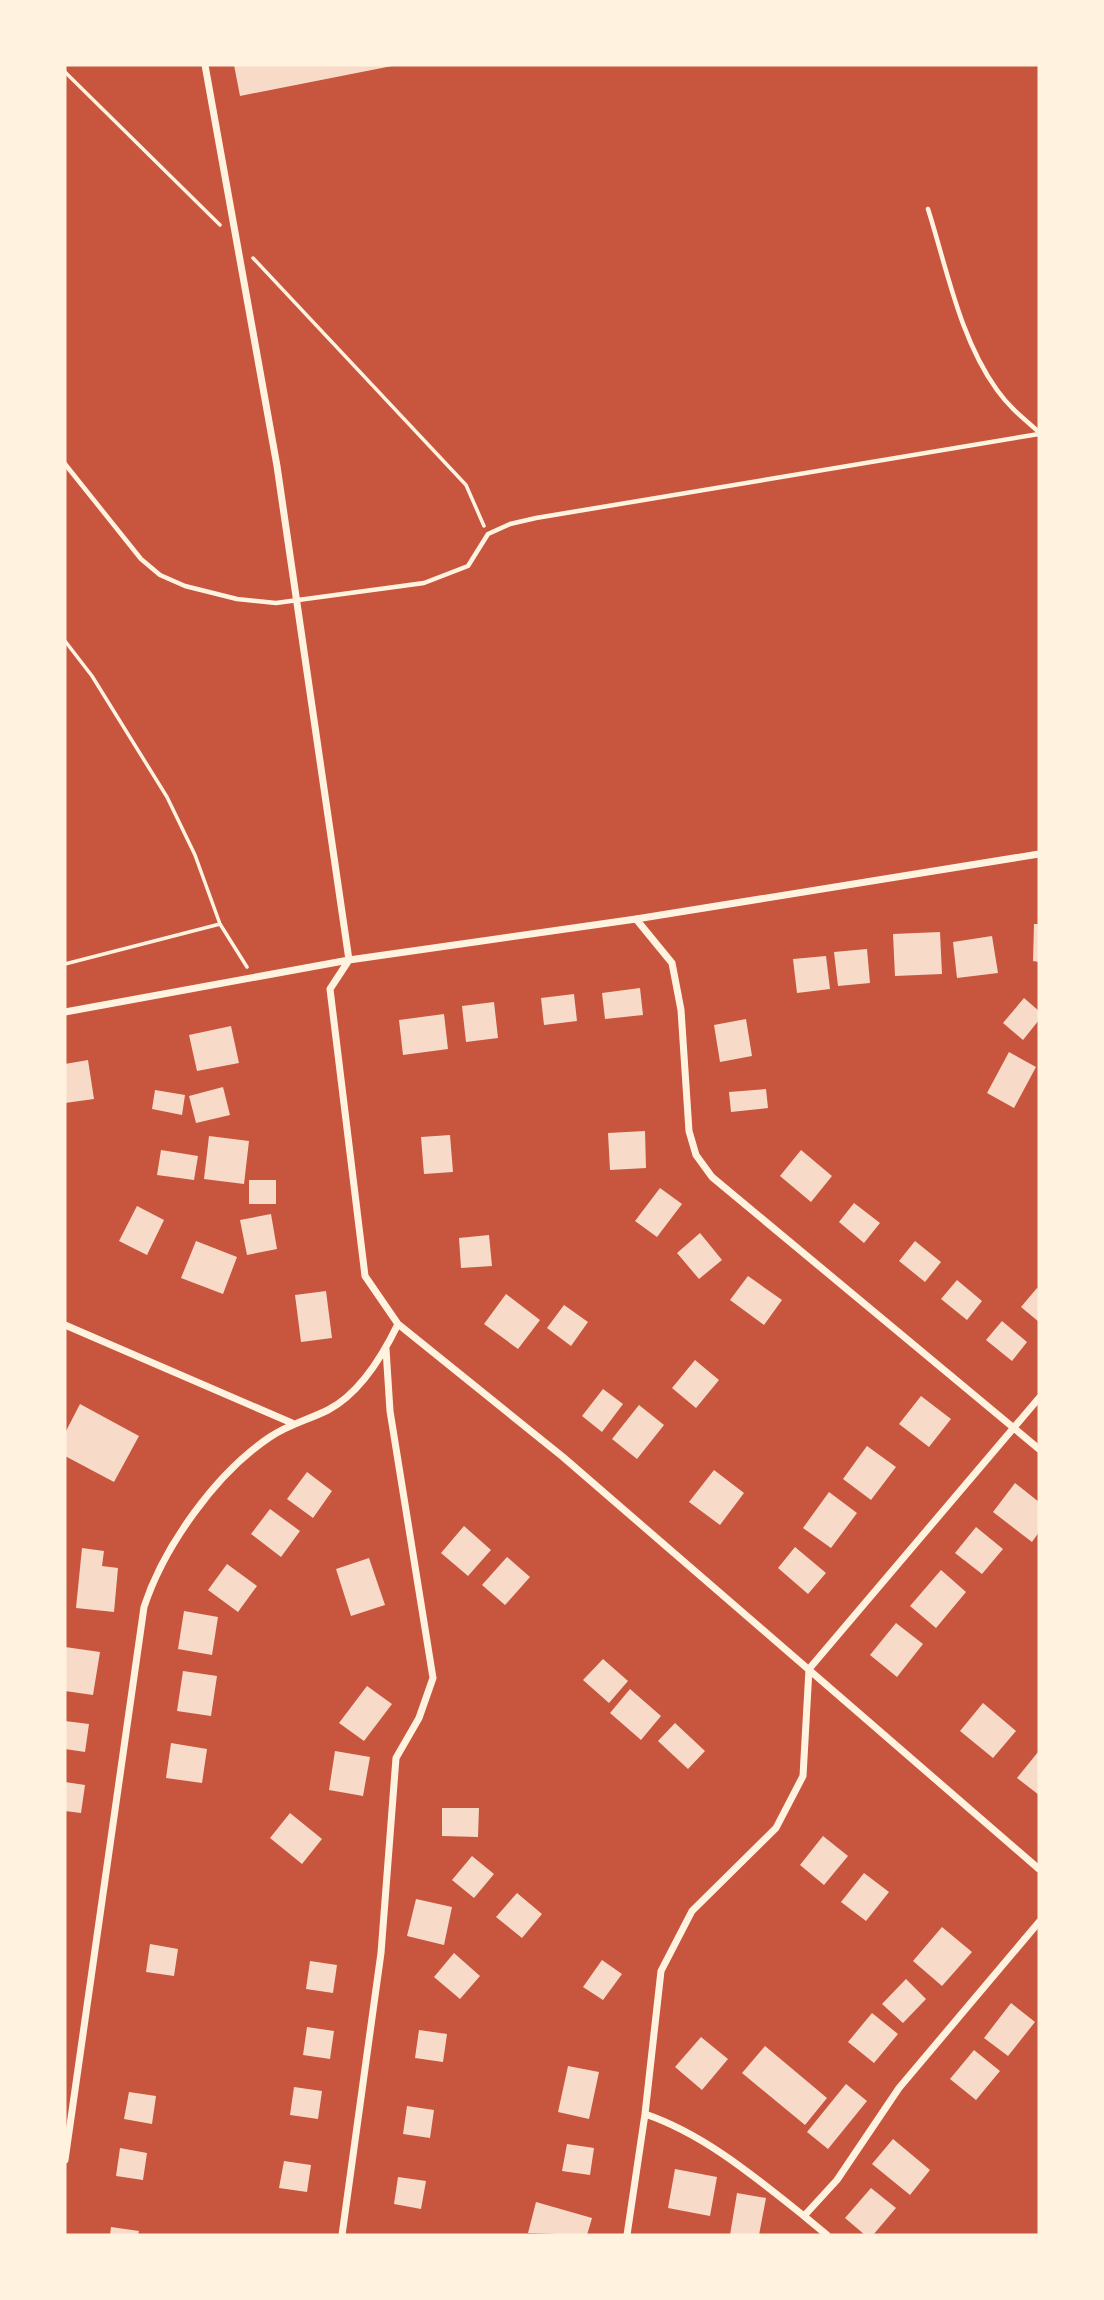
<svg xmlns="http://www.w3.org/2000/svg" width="1104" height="2300" font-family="Barlow,sans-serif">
	<rect width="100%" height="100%" fill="#c8553d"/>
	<!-- building -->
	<path fill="#f7dbc8" d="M234,65h158v1l-152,30z
		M1034,924h5v38l-6,-1z
		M940,932l2,42 -47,2 -2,-42z
		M992,936l6,37 -41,5 -4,-36z
		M867,949l3,34 -32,3 -4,-34z
		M826,956l4,33 -33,4 -4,-34z
		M640,988l3,27 -38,4 -3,-26z
		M574,994l3,27 -33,4 -3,-27z
		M1024,998l15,13v9l-16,20 -20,-17z
		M494,1002l4,36 -32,4 -4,-36z
		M444,1014l4,35 -45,6 -4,-35z
		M746,1019l6,37 -32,6 -6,-37z
		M231,1026l8,37 -42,8 -8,-36z
		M1009,1052l27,15 -22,41 -27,-15z
		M88,1060l6,39 -29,4v-39z
		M223,1087l7,28 -34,8 -7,-27z
		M766,1089l2,19 -37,4 -2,-20z
		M155,1090l30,5 -3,20 -30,-6z
		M645,1131l1,37 -36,2 -2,-37z
		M450,1135l3,37 -29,2 -3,-37z
		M209,1136l40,5 -5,43 -40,-5z
		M161,1150l37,6 -4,24 -37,-5z
		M801,1150l31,26 -21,26 -31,-26z
		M249,1180h27v24h-27z
		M660,1188l22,16 -25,33 -22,-16z
		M854,1203l26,20 -16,20 -25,-21z
		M137,1206l27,14 -17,35 -28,-14z
		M271,1214l6,35 -30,6 -7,-35z
		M700,1233l22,27 -23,19 -22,-26z
		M489,1235l3,31 -31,2 -2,-30z
		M196,1241l41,16 -14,37 -42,-16z
		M915,1241l26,21 -16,20 -26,-21z
		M748,1276l34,24 -18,25 -34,-25z
		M957,1280l25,21 -15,19 -26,-21z
		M1037,1288l2,2v32l-18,-15z
		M326,1291l6,47 -31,4 -6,-47z
		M506,1294l34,26 -22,29 -34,-25z
		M564,1305l24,17 -17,24 -24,-18z
		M1002,1321l25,21 -15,19 -26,-21z
		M695,1360l24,20 -23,28 -24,-20z
		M603,1389l20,15 -21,28 -20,-16z
		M921,1396l30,23 -22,28 -30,-23z
		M80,1404l59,32 -25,46 -49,-26v-23z
		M639,1405l25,20 -27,34 -25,-20z
		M867,1446l29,21 -25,33 -28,-21z
		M714,1470l30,23 -24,32 -31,-23z
		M307,1472l25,19 -19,27 -26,-19z
		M1015,1483l24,19v30l-7,10 -39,-30z
		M829,1492l28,21 -26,35 -28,-20z
		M270,1509l30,22 -19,26 -30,-23z
		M464,1526l27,24 -23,26 -27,-23z
		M976,1527l27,22 -21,25 -27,-21z
		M795,1547l31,26 -18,21 -30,-26z
		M82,1548l22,3 -2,15 16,2 -4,44 -38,-4z
		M507,1557l23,20 -25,28 -23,-20z
		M369,1558l16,47 -34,11 -15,-47z
		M227,1564l30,22 -19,26 -30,-22z
		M941,1570l25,22 -30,36 -26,-22z
		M184,1611l34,6 -6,38 -34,-6z
		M896,1623l27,21 -26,33 -27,-22z
		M65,1647l35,5 -7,43 -28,-4z
		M603,1659l25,22 -19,22 -26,-23z
		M183,1671l34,5 -6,40 -34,-5z
		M367,1686l25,18 -28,37 -25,-18z
		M630,1689l31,27 -20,24 -31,-27z
		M983,1703l33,28 -23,27 -33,-27z
		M65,1721l24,3 -4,28 -20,-3z
		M675,1723l30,28 -17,18 -30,-28z
		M171,1743l36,6 -5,34 -36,-5z
		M335,1751l35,6 -7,39 -34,-6z
		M1038,1752l1,1v42l-22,-17z
		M65,1782l20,3 -4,28 -16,-2z
		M442,1808h37l-1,29 -36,-1z
		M290,1813l32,26 -20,25 -32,-26z
		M823,1836l25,20 -24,29 -24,-20z
		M472,1856l22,18 -20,24 -22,-18z
		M864,1873l25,19 -23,29 -25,-19z
		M517,1893l25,21 -20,24 -26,-21z
		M416,1899l36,8 -8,38 -37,-9z
		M942,1927l30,25 -30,34 -29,-25z
		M150,1944l28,5 -4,27 -28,-4z
		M454,1953l26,23 -20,23 -26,-22z
		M602,1960l20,14 -19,26 -20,-13z
		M310,1961l27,4 -4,28 -27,-4z
		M906,1979l20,20 -23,24 -21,-19z
		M1011,2003l24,19 -27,34 -24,-18z
		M872,2013l26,21 -24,29 -26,-21z
		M307,2027l27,4 -4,28 -27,-4z
		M419,2030l28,4 -4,28 -28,-4z
		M701,2037l27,22 -26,31 -27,-23z
		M765,2046l62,52 -22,27 -63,-52z
		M974,2050l26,21 -24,29 -26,-21z
		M568,2066l31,6 -10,47 -31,-7z
		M846,2084l21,17 -39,48 -21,-17z
		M294,2087l28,4 -4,28 -28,-4z
		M129,2092l27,4 -4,28 -28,-5z
		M407,2106l27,4 -4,28 -27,-4z
		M893,2139l37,31 -20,25 -38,-31z
		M567,2144l27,4 -4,27 -28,-4z
		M120,2148l27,5 -4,27 -27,-4z
		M284,2161l27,4 -4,27 -28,-4z
		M675,2169l42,8 -7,39 -42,-8z
		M398,2177l28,4 -5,28 -27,-5z
		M871,2188l25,20 -23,27h-8l-20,-17z
		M737,2193l29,5 -7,37h-29z
		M536,2202l56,16 -5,17 -59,-2z
		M111,2227l28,4 -1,4h-28z"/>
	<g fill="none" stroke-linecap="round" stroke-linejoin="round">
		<!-- path -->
		<path stroke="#fff3e0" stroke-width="3.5" d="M65,72l155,153
			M253,258l213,227 18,41
			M65,641l27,35 75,121 28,58 25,69 27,43
			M65,964l155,-40"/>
		<!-- service -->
		<path stroke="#fff3e0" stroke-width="4.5" d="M928,209c19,60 32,130 69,181 12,17 27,29 42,42
			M65,464l76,95 19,16 25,11 52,13 39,4 148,-20 44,-17 20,-32 22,-10 26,-6 503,-84"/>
		<!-- minor -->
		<path stroke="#fff3e0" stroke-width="7" d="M205,65l72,401 72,494 -19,29 35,287 33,48 165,133 476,412
			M636,919l36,44 9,47 8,121 7,24 16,22 327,272
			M65,1012l284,-52 287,-41 403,-65
			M65,1325l227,98
			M645,2114c59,20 110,63 159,102
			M65,2160l79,-553c20,-61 72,-134 126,-170 19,-13 38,-17 58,-27 31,-16 55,-55 70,-86
			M342,2235l39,-282 15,-195 23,-40 14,-40 -43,-267 -4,-62
			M627,2235l18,-121 16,-143 31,-60 84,-83 27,-52 6,-107 230,-271
			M827,2235l-23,-19 33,-36 62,-92 140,-166"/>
	</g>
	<!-- border -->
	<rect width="1104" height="2300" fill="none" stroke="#fff3e0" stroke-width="133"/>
</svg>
